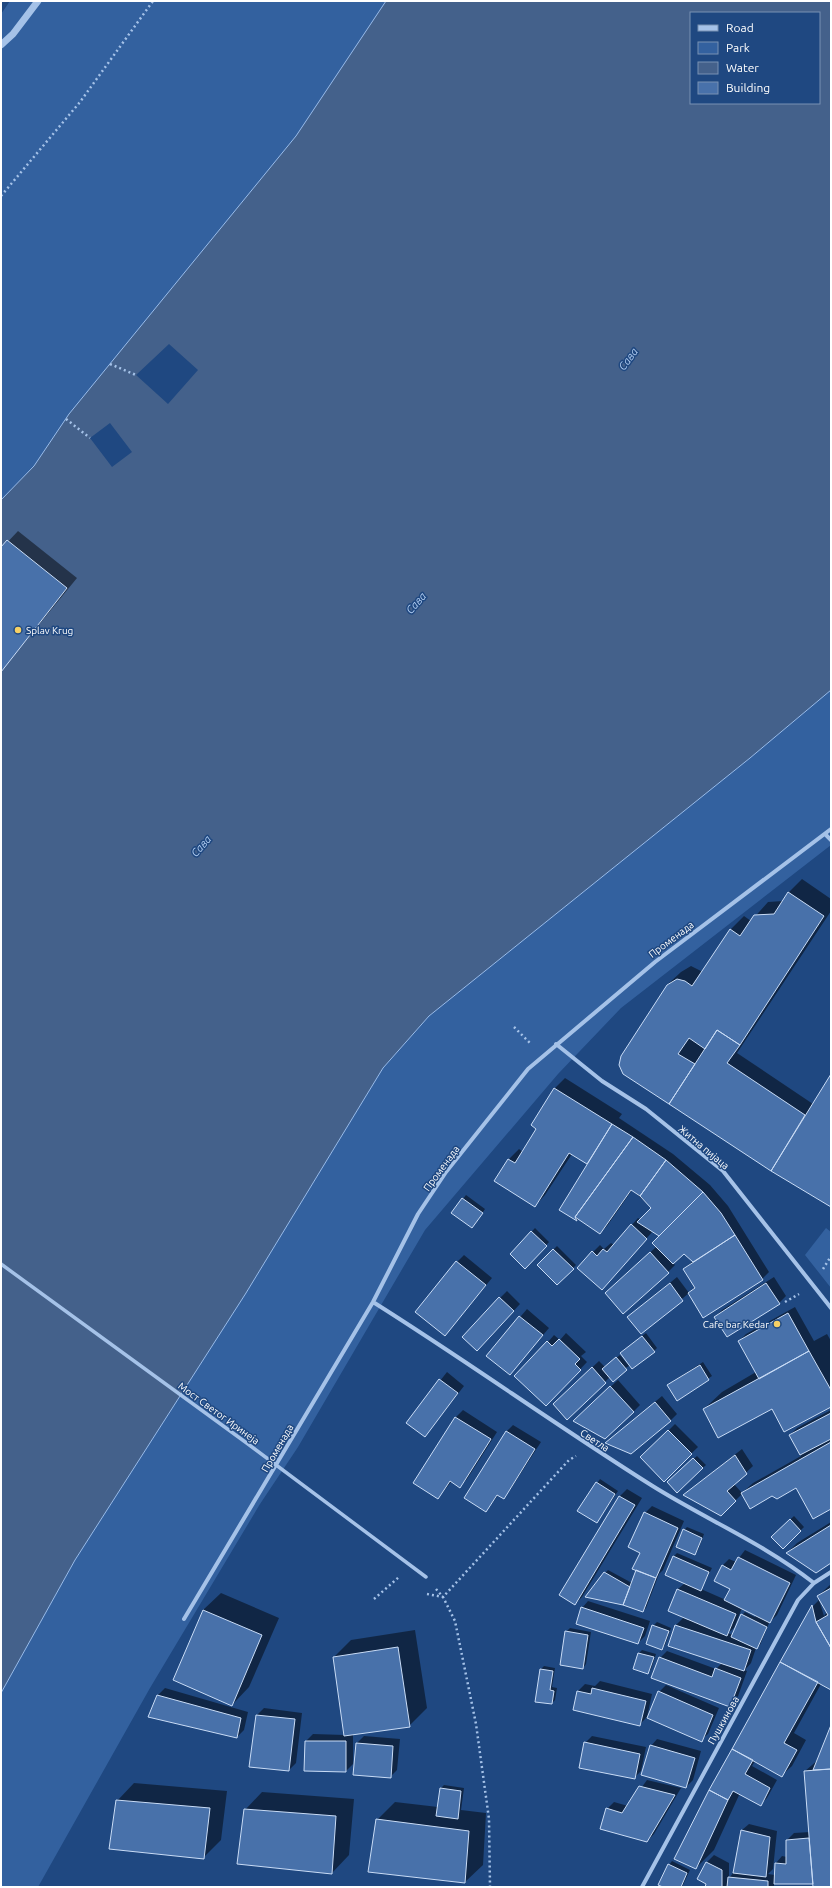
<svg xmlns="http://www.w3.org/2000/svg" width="832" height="1888" font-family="Ubuntu,sans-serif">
	<rect width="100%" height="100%" fill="#1f4881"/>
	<!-- green -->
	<path fill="#33619f" d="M10,1h376l-90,135 -226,278 -36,52 -33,34v-486z
		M831,690v155l-210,163 -63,66 -133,156 -127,217 -38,57 -110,184 -112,199h-37v-194l74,-133 171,-267 137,-225 46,-52 321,-258z
		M826,1228l5,4v56l-26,-33z"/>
	<!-- water -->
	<path fill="#44618b" stroke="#99bcea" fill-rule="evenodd" d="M386,1h445v689l-81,68 -321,258 -46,52 -137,225 -171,267 -74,133v-1193l33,-34 35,-52 227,-278zM691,13h128v90h-128z"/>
	<!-- pier -->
	<path fill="#1f4881" d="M169,344l29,26 -30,34 -32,-29z
		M110,423l22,29 -20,15 -22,-29z"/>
	<!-- shadow -->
	<path fill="#0007" fill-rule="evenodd" d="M18,531l59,47 -76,93v-122z
		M802,879l29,20v12l-94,142 76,51 18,-28v130l-161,-102 -3,-119 14,-13 10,-6 12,6 28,-43 13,-13 7,5 17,-19 15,-1 6,-9z
		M565,1078l57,36 -3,4 54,36 37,31 18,21 41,66 -7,7 -73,14 -48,40 -12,-16 48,-40 12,16 6,-6 -11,-18 9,-8 -9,-9 -11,11 2,2 -7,7 -55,15 43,-40 4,-11 -7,-5 -44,50 -16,-29 7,-7 4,4 7,-6 3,2 24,-27 3,2 11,-12 -20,-18 -25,36 -7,7 -21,-15 -2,2 -17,-11 30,-49 -3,3 -15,-9 -27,41 -10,11 -40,-26 14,-21 10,-10 4,3 15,-24 -6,-3 23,-37z
		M466,1195l19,14 -10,15 -23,-11z
		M535,1228l14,14 -24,26 -14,-14z
		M557,1246l19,19 -19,19 -19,-19z
		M464,1255l28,23 -47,57 12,-73z
		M774,1277l12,19 -7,7 -64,14 7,-7z
		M507,1291l13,13 -36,39 16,-45z
		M795,1307l19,34 13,-7 4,7v65l-127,3 18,-17 34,-20 -17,-31 7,-7z
		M527,1309l22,19 -39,46 -23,-18z
		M566,1333l20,19 -5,4 6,6 -34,36 -5,-56 6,-7 6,5z
		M646,1333l11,15 -3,3 -29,-1z
		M620,1355l9,11 -19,11 -43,41 -6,-21 38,-36 6,6z
		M703,1362l9,14 -35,23 -5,-17z
		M447,1372l17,14 -39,50 -18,-13z
		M618,1380l22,25 -7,7 -52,2z
		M662,1396l15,18 -7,7 -63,21z
		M463,1410l34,22 -30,47 -7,7 -8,-5 -14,17 -24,-15 42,-66z
		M831,1410v98l-35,-21 -24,8 -29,-2 -22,22 -36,-21 57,-45 11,17 -19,18 8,9 11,-10 48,-27 -11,-21 7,-7z
		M675,1424l23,23 -34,33 -22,-23z
		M513,1425l28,17 -31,48 -6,7 -5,-3 -13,17 20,-79z
		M697,1456l9,9 -29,26 -9,-9z
		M600,1479l18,12 -21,31 -18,-12z
		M627,1489l15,9 -60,99 -7,7 -15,-9 60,-99z
		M652,1506l32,15 -21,49 -4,4 -13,34 -3,3 -38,-38 3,-3 24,13 10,-31 3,-39z
		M794,1516l10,11 -21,21 -11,-11z
		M831,1522v40l-44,-9 10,-10z
		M687,1527l17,7 -6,16 -3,4 -11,-24z
		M745,1550l51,25 -19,40 -8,8 -9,22 -4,3 -5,15 -6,7 2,1 -10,28 -7,7 -70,-48 7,-7 49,18 6,-6 -52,-18 6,-20 7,-7 5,2 1,-1 -20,-9 9,-21 7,-6 -11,-27 3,-3 35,15 -11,21 25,11 6,-11 -10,-23 7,-7 7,3zM742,1608l14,7 -1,2 -10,-5 -3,3 -9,20 -5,-2 6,-5z
		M831,1584v105l-10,-5 -27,49 12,7 -14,26 -11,10 -26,-15 -3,5 25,14 -10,18 -7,7 -20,-12 -26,57 -18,18 36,-119 81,-143 6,-6 5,16 3,-4 -9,-16z
		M221,1593l58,25 -30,69 -17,18 -29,-95z
		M588,1601l62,20 -5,15 -7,7 -56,-35z
		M657,1622l14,6 -6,17 -3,4 -9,-23z
		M570,1628l21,4 -5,32 -3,4 -17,-36z
		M415,1630l12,78 -18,18 -56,8v30l-7,7 -40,-30 7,-7 32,1 -11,-78 17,-17z
		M642,1650l14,4 -5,15 -3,4 -14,-4 5,-16z
		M544,1666l11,2 -3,19 5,1 -2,12 -3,3 -16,-2 5,-32z
		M600,1681l52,13 -5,23 -7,7 -62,-33 7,-7 10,2z
		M666,1685l53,23 -11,26 -7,6 -42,-48z
		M165,1688l83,24 -4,18 -7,7 -79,-42z
		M264,1708l38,5 -6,50 -7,7 -38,-4 6,-51z
		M831,1728v159h-17l-1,-4h-39v4h-68l2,-3 -9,-6 8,-16 7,-7 15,8v15l5,-6 8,-42 7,-6 28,7 -4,38 -5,5 7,1 1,-12 6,-7 5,1v-17l7,-7 16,-1 -5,-61 13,-11z
		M364,1736l36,3 -3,31 -7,7 -33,-34z
		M592,1736l54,11 -5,24 -7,7 -49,-35z
		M657,1739l44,12 -8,29 -7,7 -35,-41z
		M647,1780l34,8 -27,46 -7,7 -40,-32 7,-7 14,4z
		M134,1783l93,8 -6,49 -18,18 -86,-57z
		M444,1785l20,3 -3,22 25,3 -3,52 -18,17 -96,-11 8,-51 18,-18 43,5 3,-19z
		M262,1792l92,7 -5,56 -17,18 -87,-63z
		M672,1861l18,9 -8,17h-17l4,-22z"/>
	<!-- building -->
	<path fill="#4871aa" stroke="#c9dcf6" d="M7,540l60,48 -66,84v-125z
		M788,892l36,24 -84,129 -23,-15 -12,19 -16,-11 -11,16 17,10 -26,40 -46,-30 -4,-9 2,-9 46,-71 10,-6 8,2 7,5 38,-57 10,7 14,-21 20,-1z
		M717,1030l23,15 -13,18 78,52 -34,56 -102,-67z
		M831,1074v133l-60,-36z
		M554,1088l58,36 -25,40 -18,-11 -34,54 -41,-26 14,-22 7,4 21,-34 -5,-4z
		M612,1124l21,13 -58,80 2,4 -18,-11z
		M633,1137l33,23 -26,36 -9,-6 -31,44 -25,-17z
		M666,1160l37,32 -44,44 -22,-14 14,-14 -11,-12z
		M703,1192l18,21 14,22 -42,27 -9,-8 -11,10 -21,-21z
		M462,1198l21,15 -11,15 -21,-15z
		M631,1224l16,15 -45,51 -25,-22 15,-17 5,5 6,-7 4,3z
		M531,1231l16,15 -22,23 -15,-15z
		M735,1235l28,45 -60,38 -15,-25 7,-5 -12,-19z
		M553,1249l21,20 -17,16 -20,-20z
		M650,1252l19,21 -46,41 -18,-21z
		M456,1261l30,24 -41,51 -30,-24z
		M670,1283l13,18 -42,33 -14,-17z
		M766,1283l14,21 -53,33 -13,-20z
		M499,1297l15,14 -37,40 -15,-14z
		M788,1313l21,38 -50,28 -21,-38z
		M519,1316l24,19 -33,40 -24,-19z
		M642,1336l13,16 -23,17 -12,-16z
		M559,1339l21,20 -5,5 6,6 -35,36 -32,-30 33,-35 5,5z
		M809,1351l22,39v17l-47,25 -12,-23 -54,29 -15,-29z
		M616,1357l11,13 -14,12 -11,-13z
		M700,1365l9,15 -32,21 -10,-16z
		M592,1367l14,16 -39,37 -14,-16z
		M439,1379l19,14 -33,44 -19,-14z
		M610,1386l24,26 -29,27 -32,-18z
		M655,1402l16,19 -40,33 -26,-11z
		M831,1413v26l-31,16 -11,-20z
		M455,1417l36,22 -31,49 -10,-7 -12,18 -25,-16z
		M668,1430l24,24 -28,28 -24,-25z
		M506,1431l29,18 -31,50 -7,-4 -11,17 -22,-14z
		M831,1442v67l-18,10 -17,-31 -19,11 -5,-3 -22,13 -9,-16z
		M735,1455l12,19 -20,17 9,10 -15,15 -38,-21z
		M693,1458l10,10 -26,25 -10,-11z
		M596,1482l19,12 -18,29 -20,-12z
		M619,1496l16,9 -60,100 -16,-10z
		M644,1512l34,16 -22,50 -24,-9 8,-16 -12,-6z
		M790,1519l11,12 -18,18 -12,-12z
		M831,1525v38l-15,10 -30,-20z
		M683,1529l19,9 -7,17 -19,-8z
		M673,1556l36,16 -8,19 -36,-16z
		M738,1557l52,26 -20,40 -46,-23 6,-11 -16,-8 8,-16 9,5z
		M636,1570l20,8 -13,34 -20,-7z
		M604,1572l26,15 -7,18 -38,-8z
		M831,1588v60l-15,-26 12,-7 -11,-19z
		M677,1589l59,25 -9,22 -59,-25z
		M812,1605l4,17 15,26v42l-51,-28z
		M581,1607l63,21 -6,16 -62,-20z
		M203,1610l59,25 -30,71 -59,-26z
		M741,1614l26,13 -10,22 -26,-12z
		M652,1625l17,6 -7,19 -16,-6z
		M675,1625l76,25 -7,21 -76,-25z
		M565,1631l23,4 -5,34 -23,-4z
		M398,1647l12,80 -66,9 -11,-79z
		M638,1653l16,4 -6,17 -15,-5z
		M659,1657l53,20 3,-9 26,10 -11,29 -79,-29z
		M780,1662l38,20 -34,61 13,7 -15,27 -50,-28z
		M540,1669l13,2 -3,19 4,1 -2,13 -17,-2z
		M592,1688l54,13 -6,25 -67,-16 4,-19 14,3z
		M658,1691l55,24 -11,27 -55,-24z
		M157,1695l84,23 -4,20 -89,-21z
		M256,1715l39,4 -6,52 -40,-4z
		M831,1725v44l-18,1z
		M305,1741h41v31l-42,-1z
		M584,1742l56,12 -5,25 -56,-11z
		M356,1743l37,3 -2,32 -38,-3z
		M650,1745l45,13 -9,30 -45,-13z
		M732,1749l21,11 -8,14 25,14 -9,18 -28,-15 -5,9 -19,-10z
		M831,1769v118h-18l-9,-116z
		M639,1786l36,9 -28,47 -47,-13 6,-21 16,5z
		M440,1788l21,3 -3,28 -22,-3z
		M709,1790l19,10 -32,69 -22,-10z
		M116,1800l94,8 -6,51 -95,-10z
		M244,1809l92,7 -4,58 -95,-10z
		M376,1819l93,12 -4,52 -97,-11z
		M741,1830l29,7 -4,40 -33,-4z
		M809,1838l4,46h-39l1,-21 11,1v-24z
		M706,1862l16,8v17h-17l1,-3 -9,-5z
		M668,1864l19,9 -6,14h-18l-5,-2z
		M728,1877l40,4v6h-41z"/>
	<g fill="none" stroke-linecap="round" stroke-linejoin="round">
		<!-- path -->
		<path stroke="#a5c2e8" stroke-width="2.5" stroke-dasharray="2 3" stroke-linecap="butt" d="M1,196l79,-94 73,-101
			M110,364l26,11
			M66,419l24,19
			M514,1027l17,17
			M823,1269l8,-13
			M785,1302l14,-8
			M436,1589l7,8 12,24 21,103 13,95 1,68
			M427,1594l16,3 126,-137 7,-4
			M374,1599l25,-22"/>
		<!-- minor -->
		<path stroke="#a5c2e8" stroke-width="4" d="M825,834l6,6
			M556,1044l46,37 44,28 77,62 108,137
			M373,1302c94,59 184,124 278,183 54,34 112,58 163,98
			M184,1619l189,-317 45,-88 28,-42 82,-103 127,-107 176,-133
			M642,1887l156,-287 16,-17 17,-11"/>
		<!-- tertiary -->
		<path stroke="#a5c2e8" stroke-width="7" d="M1,45l12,-11 25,-33"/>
		<!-- pedestrian-bridge -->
		<path stroke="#a5c2e8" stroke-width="3.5" d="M1,1264l247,180 178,133"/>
	</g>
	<!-- markers -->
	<g fill="#f6d065" stroke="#1f4881" stroke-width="1.5">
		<circle cx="18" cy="630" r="4"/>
		<circle cx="777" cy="1324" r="4"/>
	</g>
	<g text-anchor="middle" stroke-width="3" stroke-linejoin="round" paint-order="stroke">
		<!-- poi labels -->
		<g font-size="10" fill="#fff" stroke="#1f4881" text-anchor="start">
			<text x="26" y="634">Splav Krug</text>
			<text x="769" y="1328" text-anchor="end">Cafe bar Kedar</text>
		</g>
		<!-- street labels -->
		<g font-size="10" fill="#fff" stroke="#1f4881">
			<text transform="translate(671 939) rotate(-37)" y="4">Променада</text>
			<text transform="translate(704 1147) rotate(40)" y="4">Житна пијаца</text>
			<text transform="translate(441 1168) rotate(-54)" y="4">Променада</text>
			<text transform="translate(219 1413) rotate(36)" y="4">Мост Светог Иринеја</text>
			<text transform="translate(595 1440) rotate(33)" y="4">Светла</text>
			<text transform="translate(277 1448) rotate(-60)" y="4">Променада</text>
			<text transform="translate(723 1720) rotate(-61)" y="4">Пушкинова</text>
		</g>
		<!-- water labels -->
		<g font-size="11" font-style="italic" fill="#b0ccf0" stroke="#1f4881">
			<text transform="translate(628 359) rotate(-54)" y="4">Сава</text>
			<text transform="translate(416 603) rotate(-49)" y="4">Сава</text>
			<text transform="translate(201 846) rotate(-49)" y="4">Сава</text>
		</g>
	</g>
	<!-- border -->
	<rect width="832" height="1888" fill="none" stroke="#ffffff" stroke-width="4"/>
	<!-- legend -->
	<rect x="690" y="12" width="130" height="92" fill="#1f4881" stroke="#7991b3"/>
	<rect x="698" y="25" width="20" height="6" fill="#a5c2e8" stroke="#7991b3"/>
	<text x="726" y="32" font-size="12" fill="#ffffff">Road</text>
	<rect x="698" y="42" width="20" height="12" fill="#33619f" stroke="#7991b3"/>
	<text x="726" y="52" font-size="12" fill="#ffffff">Park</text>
	<rect x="698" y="62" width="20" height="12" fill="#44618b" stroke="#7991b3"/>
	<text x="726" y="72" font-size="12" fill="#ffffff">Water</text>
	<rect x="698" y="82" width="20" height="12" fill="#4871aa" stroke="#7991b3"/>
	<text x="726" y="92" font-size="12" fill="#ffffff">Building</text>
</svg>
